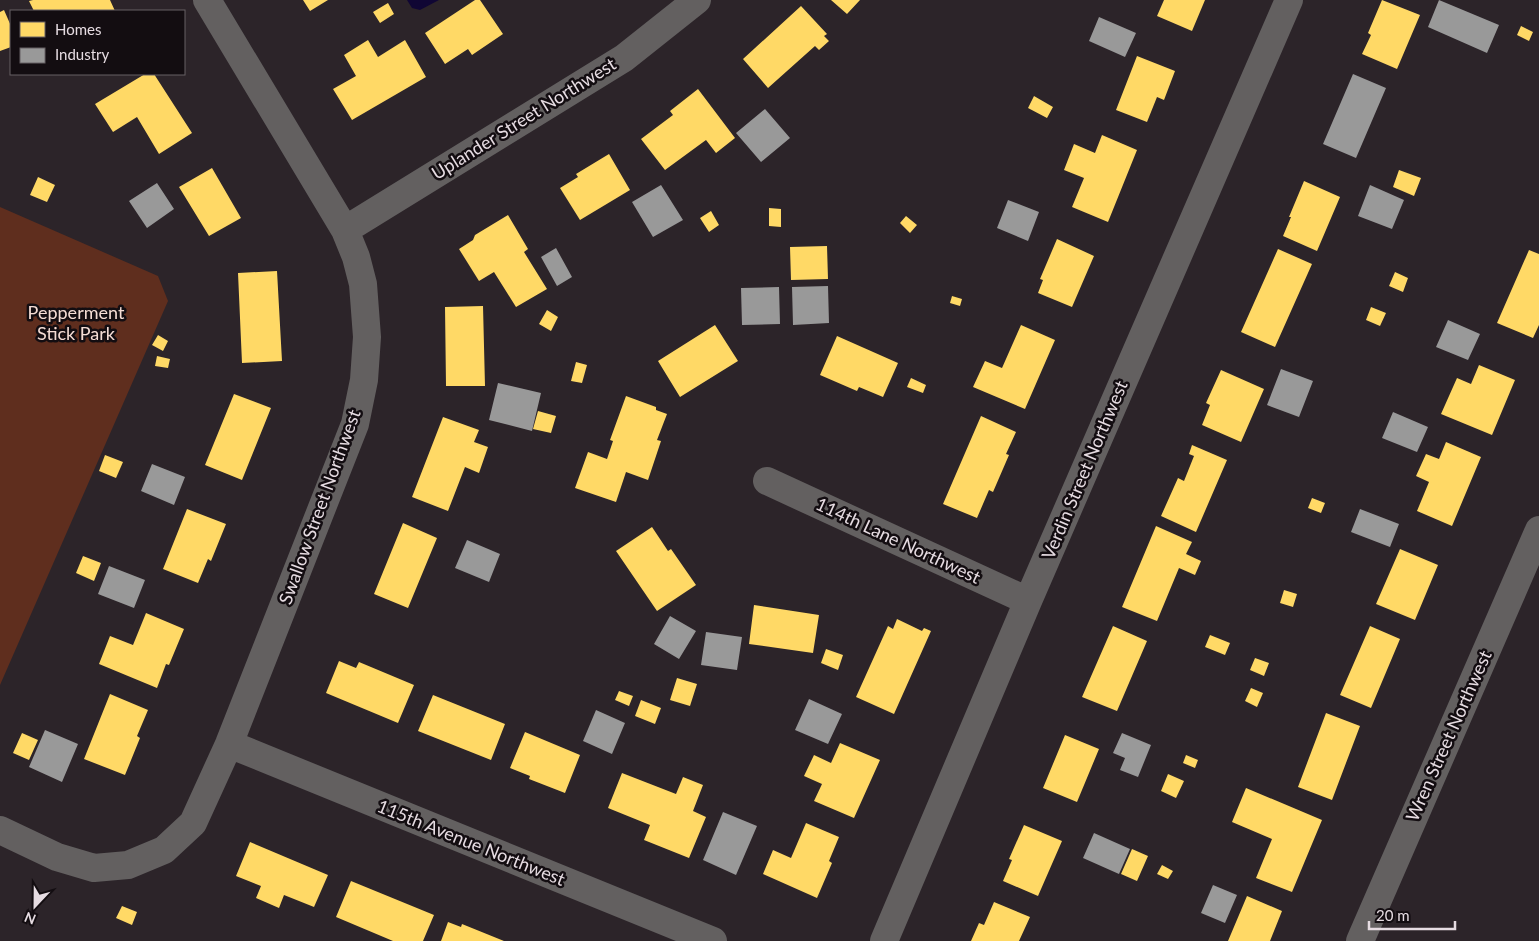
<svg xmlns="http://www.w3.org/2000/svg" width="1539" height="941" font-family="Lato,sans-serif">
	<rect width="100%" height="100%" fill="#2c2429"/>
	<!-- green -->
	<path fill="#5f2e1e" d="M0,207l158,69 10,25 -168,384z"/>
	<!-- water -->
	<path fill="#100634" d="M407,0h32l-19,10 -8,-2z"/>
	<!-- homes -->
	<path fill="#ffd966" d="M33,0h77l5,11h-81l-5,-10z
		M303,0h25l-18,11z
		M475,0h5l23,34 -31,21 -4,-6 -23,15 -20,-31z
		M831,0h29l-13,14z
		M1164,0h41l-13,31 -35,-15z
		M1382,0l38,15 -23,54 -35,-15 9,-19 -3,-2z
		M388,3l6,11 -14,9 -7,-11z
		M801,6l26,28 -3,2 5,5 -10,9 -4,-4 -47,42 -25,-29z
		M4,10l7,16v21l-11,4v-39z
		M1521,26l12,6 -4,9 -12,-6z
		M368,40l10,17 27,-17 21,37 -74,43 -19,-31 23,-13 -12,-21z
		M1137,56l38,15 -11,29 -7,-3 -10,25 -31,-12z
		M145,74h9l38,59 -33,21 -22,-37 -24,15 -18,-28z
		M698,89l37,49 -19,15 -10,-13 -41,30 -24,-31 32,-24 -3,-4z
		M1034,96l19,11 -6,11 -19,-10z
		M1102,135l35,15 -29,72 -36,-15 12,-29 -20,-8 10,-26 21,9z
		M609,154l21,36 -50,30 -20,-32 18,-11 -2,-3z
		M212,168l29,50 -32,18 -30,-49z
		M1399,170l22,8 -7,18 -21,-9z
		M38,177l17,8 -8,17 -17,-7z
		M1304,181l36,16 -23,54 -34,-15 8,-19h-2z
		M769,208l12,1v18l-12,-1z
		M711,211l8,14 -10,7 -9,-14z
		M508,215l20,34 -4,3 23,37 -31,18 -22,-35 -15,9 -20,-32 14,-9 2,-5z
		M906,216l11,9 -7,8 -10,-10z
		M1057,239l37,17 -22,51 -34,-14 5,-13 -3,-1z
		M827,246l1,33 -37,1 -1,-33z
		M1278,249l34,15 -37,83 -34,-15z
		M1529,250l10,4v71l-6,13 -36,-15z
		M277,271l5,90 -40,2 -4,-90z
		M1395,272l13,6 -5,14 -14,-6z
		M952,296l10,3 -2,7 -10,-3z
		M483,306l2,80h-39l-1,-79z
		M1371,307l15,6 -6,13 -14,-6z
		M547,310l11,7 -7,14 -12,-7z
		M715,325l23,36 -58,36 -22,-36z
		M1021,325l34,15 -30,69 -52,-22 12,-26 17,7z
		M158,335l10,6 -5,10 -11,-6z
		M837,336l61,27 -15,34 -24,-10 -2,4 -37,-16z
		M157,356l13,3 -2,9 -13,-2z
		M576,362l11,3 -5,18 -11,-2z
		M1479,365l36,15 -23,55 -51,-21 16,-36 14,6z
		M1221,370l43,19 -23,53 -39,-17 8,-20 -4,-2z
		M911,378l15,7 -3,8 -16,-6z
		M234,394l37,14 -29,72 -37,-15z
		M626,396l30,11v3l11,4 -10,26 4,1 -13,39 -22,-8 -10,30 -41,-14 13,-36 19,7 6,-18 -3,-1z
		M538,411l18,5 -5,17 -18,-4z
		M981,416l35,16 -10,22 3,1 -16,37 -4,-2 -12,28 -34,-14z
		M443,417l36,13 -5,12 14,5 -9,26 -14,-6 -17,44 -36,-14z
		M1446,442l35,15 -29,69 -35,-15 12,-29 -13,-6 10,-22 13,5z
		M1192,445l35,15 -31,72 -35,-16 17,-38 6,3 10,-25 -5,-2z
		M105,455l18,7 -7,16 -17,-7z
		M1312,498l13,5 -4,10 -13,-5z
		M187,509l39,15 -15,37 -3,-2 -10,24 -35,-14z
		M403,523l34,15 -29,70 -34,-14z
		M1156,526l36,16 -6,12 15,7 -6,14 -16,-7 -22,53 -35,-14z
		M652,527l16,24 3,-2 25,36 -39,26 -41,-60z
		M1400,549l38,16 -23,55 -39,-16z
		M83,556l18,7 -7,18 -18,-8z
		M1284,590l13,4 -4,13 -13,-4z
		M754,605l65,10 -6,38 -64,-9z
		M146,613l38,16 -15,36 -3,-1 -9,24 -58,-24 11,-28 23,9z
		M897,619l25,12 2,-3 7,3 -37,83 -38,-17 32,-71 5,3z
		M1113,626l34,15 -30,70 -35,-14z
		M1370,626l30,13 -29,69 -31,-13z
		M1210,635l20,8 -5,12 -20,-8z
		M826,649l17,6 -5,15 -17,-7z
		M1255,658l14,5 -5,13 -14,-6z
		M339,661l17,7 3,-6 55,23 -16,38 -72,-30z
		M677,678l20,6 -7,22 -20,-6z
		M1251,688l12,5 -6,14 -12,-6z
		M619,691l14,5 -4,10 -14,-6z
		M110,694l38,16 -11,26 3,2 -15,37 -41,-16z
		M433,695l72,29 -14,36 -73,-29z
		M641,700l20,8 -6,16 -20,-8z
		M1326,713l34,13 -28,74 -34,-13z
		M525,732l55,23 -15,38 -36,-14 1,-3 -20,-8z
		M22,733l16,7 -9,20 -16,-7z
		M1065,735l34,14 -22,53 -34,-14z
		M840,743l40,17 -26,58 -40,-17 8,-17 -18,-8 10,-21 17,8z
		M1186,755l12,5 -3,8 -12,-5z
		M622,773l54,21 7,-17 20,8 -10,26 13,6 -17,41 -45,-18 6,-15 -42,-17z
		M1168,774l16,7 -8,17 -15,-7z
		M1246,788l76,32 -30,72 -36,-14 16,-39 -40,-17z
		M806,823l33,14 -10,24 3,2 -15,35 -54,-24 10,-24 18,8z
		M1024,825l38,16 -24,55 -35,-15 9,-21 -3,-1z
		M250,842l78,33 -14,32 -30,-12 -5,13 -23,-10 5,-12 -25,-10z
		M1132,849l16,7 -11,25 -16,-7z
		M1162,865l11,6 -5,8 -11,-5z
		M351,881l83,34 -11,26h-30l-57,-24z
		M1247,896l35,15 -12,30h-42z
		M994,902l36,15 -11,24h-48l8,-18 5,2z
		M122,906l15,6 -5,13 -16,-7z
		M448,922l13,5 1,-3 42,17h-63z"/>
	<!-- industry -->
	<path fill="#999" d="M1439,0l60,25 -12,28 -59,-26z
		M1099,17l37,16 -11,24 -36,-16z
		M1353,74l33,14 -30,70 -33,-14z
		M765,109l25,29 -29,24 -25,-29z
		M157,183l17,26 -27,19 -18,-27z
		M661,185l22,35 -30,17 -21,-35z
		M1370,185l34,15 -12,29 -34,-13z
		M1008,200l31,12 -11,29 -31,-13z
		M556,248l16,29 -15,9 -16,-29z
		M828,286l1,37 -36,2 -1,-38z
		M779,287l1,37 -38,1 -1,-37z
		M1448,320l32,14 -12,26 -32,-13z
		M1281,369l32,12 -14,36 -32,-12z
		M498,383l43,10 -9,38 -43,-11z
		M1393,412l35,15 -11,25 -35,-14z
		M152,464l33,13 -11,28 -33,-14z
		M1360,509l39,15 -9,23 -39,-15z
		M467,540l33,14 -11,28 -34,-14z
		M109,566l36,14 -11,28 -36,-14z
		M670,616l26,15 -17,28 -25,-15z
		M706,632l36,5 -5,33 -36,-5z
		M809,699l33,15 -14,30 -33,-14z
		M596,710l29,13 -13,31 -29,-13z
		M45,730l33,14 -16,38 -33,-15z
		M1122,733l29,12 -13,32 -18,-7 5,-12 -12,-5z
		M723,812l34,14 -21,49 -33,-15z
		M1094,833l36,16 -11,25 -36,-16z
		M1213,885l24,10 -12,28 -24,-10z"/>
	<g fill="none" stroke-linecap="round" stroke-linejoin="round">
		<!-- minor -->
		<path stroke="#636060" stroke-width="28" d="M345,230l279,-172 73,-58
			M767,481l261,120
			M229,744l484,197
			M0,830l57,27 37,11 34,-3 36,-15 29,-27 36,-79 126,-320 9,-44 3,-43 -4,-53 -7,-27 -11,-27 -138,-230
			M884,941l144,-340 261,-601
			M1360,941l179,-411"/>
	</g>
	<g text-anchor="middle" stroke-width="5" stroke-linejoin="round" paint-order="stroke">
		<!-- street labels -->
		<g font-size="18" fill="#e6dce2" stroke="#130d11">
			<text transform="translate(524 119) rotate(-32)" y="6">Uplander Street Northwest</text>
			<text transform="translate(1085 470) rotate(-67)" y="6">Verdin Street Northwest</text>
			<text transform="translate(320 507) rotate(-70)" y="6">Swallow Street Northwest</text>
			<text transform="translate(898 541) rotate(25)" y="6">114th Lane Northwest</text>
			<text transform="translate(1449 736) rotate(-66)" y="6">Wren Street Northwest</text>
			<text transform="translate(471 843) rotate(22)" y="6">115th Avenue Northwest</text>
		</g>
		<!-- park labels -->
		<g font-size="18" fill="#f4dcd4" stroke="#130d11">
			<text x="76" y="319">Pepperment<tspan x="76" dy="21">Stick Park</tspan></text>
		</g>
	</g>
	<!-- legend -->
	<rect x="10" y="10" width="175" height="65" fill="#130d11" stroke="#676065"/>
	<rect x="20" y="22" width="25" height="15" fill="#ffd966" stroke="#676065"/>
	<text x="55" y="35" font-size="15" fill="#e6dce2">Homes</text>
	<rect x="20" y="48" width="25" height="15" fill="#999999" stroke="#676065"/>
	<text x="55" y="60" font-size="15" fill="#e6dce2">Industry</text>
	<!-- north arrow -->
	<g transform="translate(35 906) rotate(202)" stroke="#130d11" stroke-width="4" paint-order="stroke">
	<path d="M0-4L9 19L0 12L-9 19Z" fill="#e6dce2"/>
	<text y="-8" font-size="14" font-weight="bold" text-anchor="middle" fill="#e6dce2">N</text>
	</g>
	<!-- scale -->
	<path d="M1369 921v8h86v-8" fill="none" stroke="#e6dce2" stroke-width="2.5"/>
	<text x="1376" y="921" font-size="15" fill="#e6dce2" stroke="#130d11" stroke-width="4" paint-order="stroke">20 m</text>
</svg>
